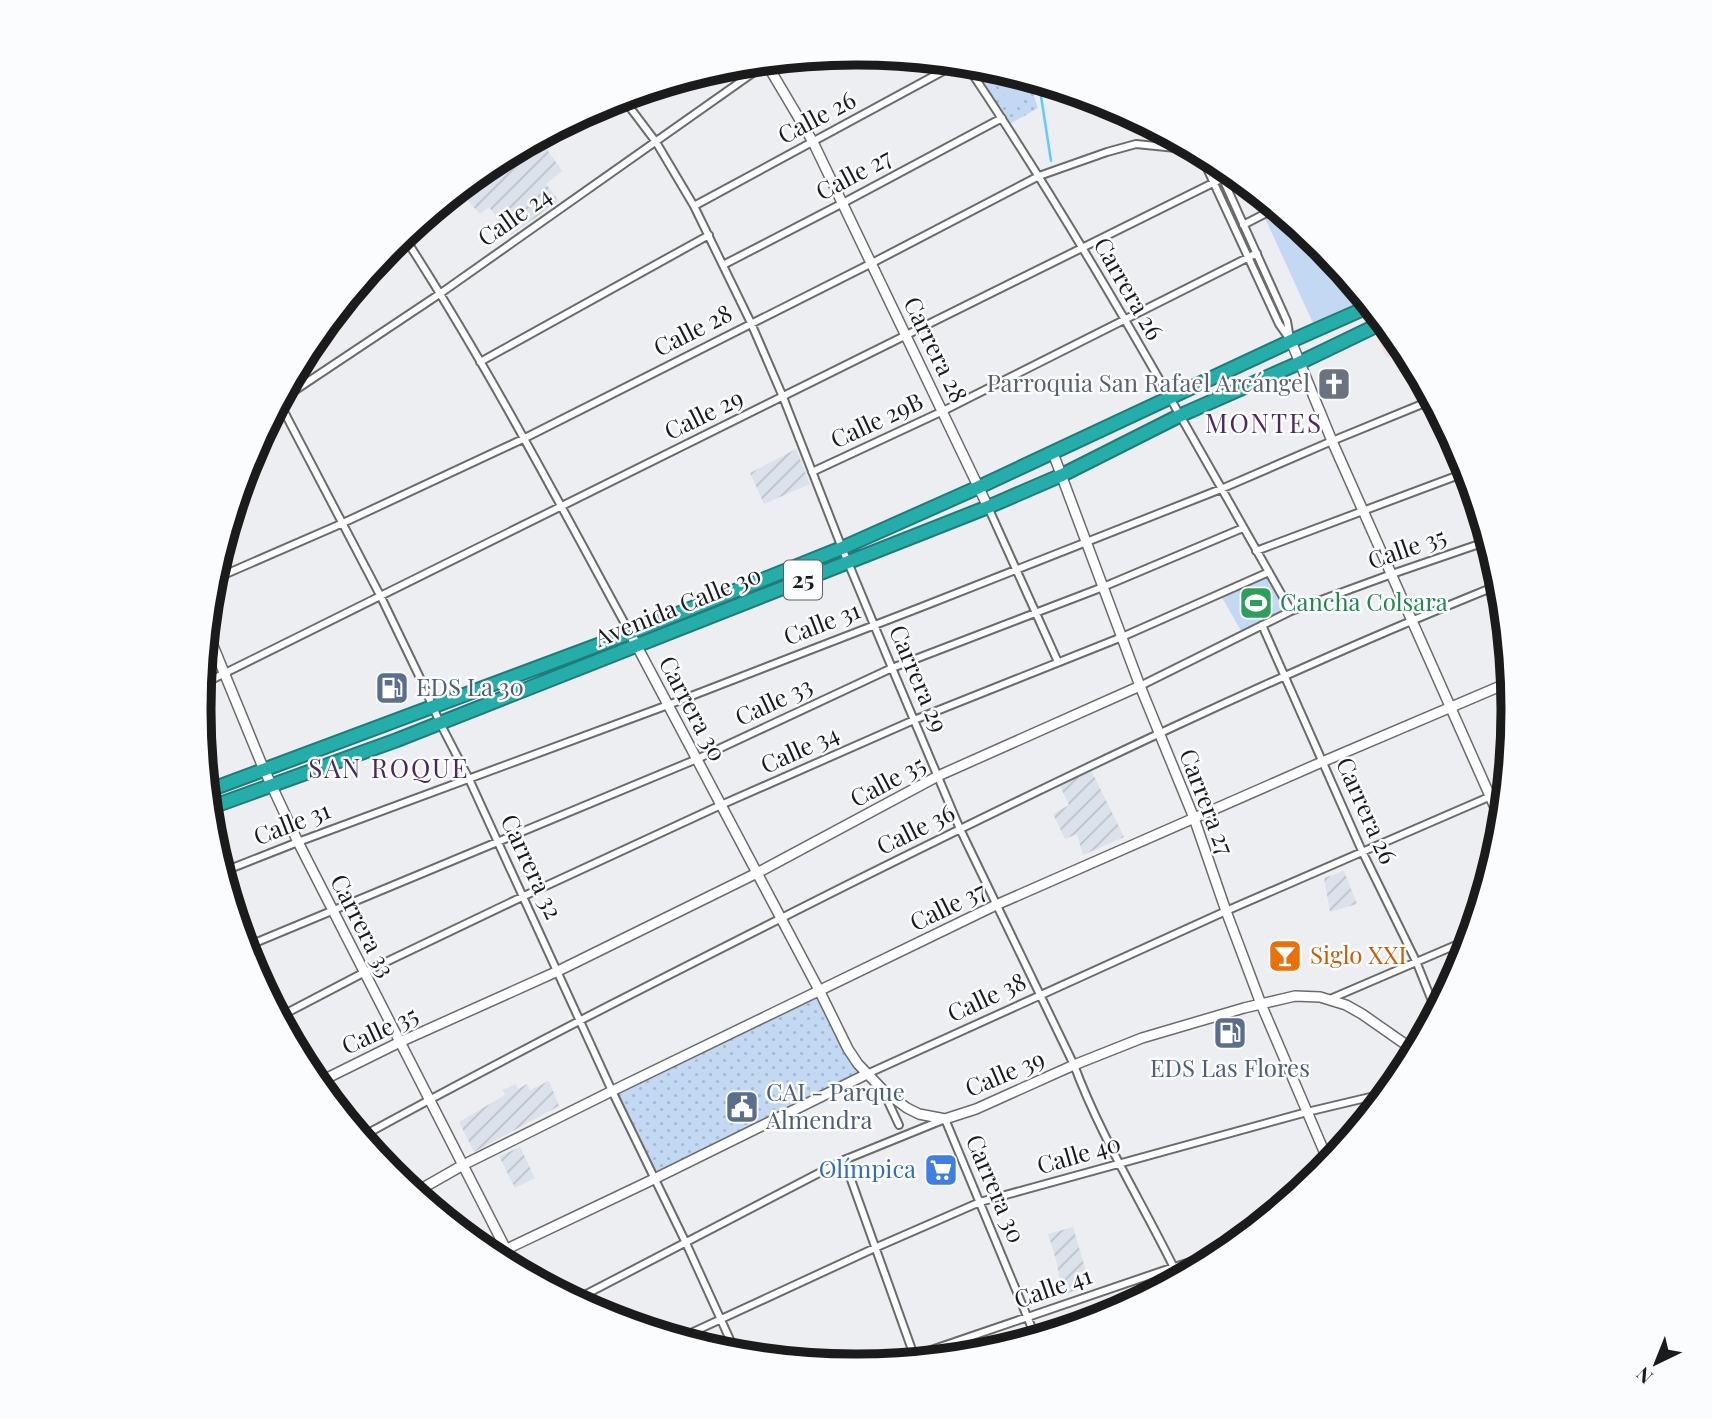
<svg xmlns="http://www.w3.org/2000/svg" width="1712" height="1419" font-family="'Playfair Display',serif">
	<defs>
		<pattern id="industrial-furrows" width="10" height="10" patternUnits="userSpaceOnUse" patternTransform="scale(1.75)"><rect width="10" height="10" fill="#dce2eb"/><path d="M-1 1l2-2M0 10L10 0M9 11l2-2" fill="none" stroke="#bcc1c9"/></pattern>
		<pattern id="park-dots" width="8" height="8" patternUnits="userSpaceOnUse" patternTransform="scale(1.75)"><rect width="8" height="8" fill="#c3d8f2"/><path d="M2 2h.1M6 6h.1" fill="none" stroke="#a7b9cf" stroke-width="1.8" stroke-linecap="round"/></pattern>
	</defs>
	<rect width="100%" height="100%" fill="#edeef1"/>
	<!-- commercial -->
	<path fill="#f7dde3" d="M1391,330l14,20 -19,8 -9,-21z"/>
	<!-- industrial -->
	<path fill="url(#industrial-furrows)" d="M539,138l23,33 -16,13 13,17 -48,34 -22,-28 -9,7 -22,-24 33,-27z
		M796,449l14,35 -46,20 -14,-31z
		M1091,770l33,67 -41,18 -6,-21 -12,5 -12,-25 16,-9 -9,-19z
		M1344,871l13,33 -27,8 -6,-34z
		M549,1081l10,25 -85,46 -15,-30 46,-27 -2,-5 13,-6 2,5 9,-5 3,6z
		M520,1147l15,31 -20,10 -16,-32z
		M1073,1227l17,58 -27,10 -7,-35 -8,-26z"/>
	<!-- park -->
	<path fill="url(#park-dots)" d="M973,64l12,1 53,17 -7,5 7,21 -28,16z
		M819,990l48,84 -213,105 -42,-88z"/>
	<!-- pitch -->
	<path fill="#c3d8f2" d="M999,70l16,5 14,22 -18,10 -20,-32z
		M1279,211l42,34 44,54 -52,24 -48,-105z
		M1269,572l22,39 -48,23 -23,-40z"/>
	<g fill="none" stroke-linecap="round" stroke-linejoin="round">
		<!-- stream -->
		<path stroke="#5eccfe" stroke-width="2.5" d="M1043,83l-2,13 10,65"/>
		<!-- canal -->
		<path stroke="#5eccfe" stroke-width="9" d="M1058,87c29,19 61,33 96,40"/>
		<defs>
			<path id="street" d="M965,63c119,176 221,364 326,548
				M622,97l34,45 38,64 57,117 32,74 59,151 50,120 68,161 114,236c28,75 71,142 105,213
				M1199,151l80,173 12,17
				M1214,159l73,162 3,18
				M694,206l264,-143
				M1243,225l33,-17
				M403,235c83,128 154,264 227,398
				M723,265l120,-62 159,-85
				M480,362l229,-127
				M279,401l162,-108 326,-230
				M279,402l102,195 41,85 18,41 29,56 143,312 74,152 51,112
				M812,472l131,-61 314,-158
				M988,507l70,155
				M1256,551l211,-79
				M212,580l131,-57 182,-85 347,-175 167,-87 68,-24 29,-8 60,6
				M1262,625l100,226 54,110 20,50
				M201,685l1022,-507
				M1140,686l151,-75 101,-37 96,-33
				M222,872l76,-30 370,-137 256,-99 297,-117 111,-48 100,-41
				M245,947l452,-188 195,-91 211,-81 140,-59
				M1330,999l140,-60
				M279,1017l86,-45 159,-76 197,-91 193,-85 208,-83 147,-65
				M867,1074l359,-163 279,-121
				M884,1093l15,32
				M361,1137c162,-89 327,-172 492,-255 213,-106 427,-209 648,-298
				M844,1160l72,201
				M575,1300l269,-140 101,-41 91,219
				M678,1339l199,-92 103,-45 327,-90 80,-19
				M893,1363l281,-96 52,-16"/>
			<path id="secondary" d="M765,61l48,81 175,365
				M1291,341l41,100 170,382
				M1053,453l87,233 54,132 32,93 35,93 68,159
				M207,631l55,134 36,77 218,427
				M630,633l189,357 29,59 10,15 26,27 23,17 12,6 26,5 31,-10 98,-44 68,-27 102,-30 51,-12 25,1 26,8 16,9 53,37
				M317,1083l83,-41 158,-71 199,-98 181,-97 202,-90
				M414,1193l49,-28 149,-74 384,-186 326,-143 188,-80
				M492,1256l162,-77 213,-105"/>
			<path id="highway" d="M207,791l423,-158 212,-85 137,-61 312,-146 79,-35
				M209,808l188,-68 591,-233 74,-32 117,-59 120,-53 85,-41"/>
		</defs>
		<!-- street casing -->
		<use href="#street" stroke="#6a6b6d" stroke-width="10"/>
		<!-- secondary casing -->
		<use href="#secondary" stroke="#6a6b6d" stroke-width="12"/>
		<!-- highway casing -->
		<use href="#highway" stroke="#227b78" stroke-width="16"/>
		<!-- street -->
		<use href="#street" stroke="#fff" stroke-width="6"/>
		<!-- secondary -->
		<use href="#secondary" stroke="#fff" stroke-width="9"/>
		<!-- highway -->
		<use href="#highway" stroke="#25aea9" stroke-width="12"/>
	</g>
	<!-- icons -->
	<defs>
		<symbol id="church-square" viewBox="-11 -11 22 22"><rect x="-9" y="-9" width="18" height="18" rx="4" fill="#6b7280" stroke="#fafcfe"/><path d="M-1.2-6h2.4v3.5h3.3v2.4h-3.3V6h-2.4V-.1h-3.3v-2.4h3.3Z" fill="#fff"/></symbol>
		<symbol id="stadium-square" viewBox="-11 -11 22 22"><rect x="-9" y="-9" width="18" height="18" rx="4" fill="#2e9e5b" stroke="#fafcfe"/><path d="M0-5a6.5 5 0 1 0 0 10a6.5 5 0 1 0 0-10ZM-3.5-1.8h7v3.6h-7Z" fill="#fff"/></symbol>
		<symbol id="fuel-square" viewBox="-11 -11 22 22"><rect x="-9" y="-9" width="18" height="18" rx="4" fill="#5c6f8a" stroke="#fafcfe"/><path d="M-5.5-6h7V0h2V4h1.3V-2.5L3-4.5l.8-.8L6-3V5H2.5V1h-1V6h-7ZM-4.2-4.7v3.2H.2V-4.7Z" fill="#fff"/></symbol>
		<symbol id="bar-square" viewBox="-11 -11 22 22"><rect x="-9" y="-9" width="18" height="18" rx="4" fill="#e8710a" stroke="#fafcfe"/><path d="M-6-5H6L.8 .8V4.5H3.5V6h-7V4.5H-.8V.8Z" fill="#fff"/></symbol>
		<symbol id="civic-square" viewBox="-11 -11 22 22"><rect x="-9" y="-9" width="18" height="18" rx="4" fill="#5c6f8a" stroke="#fafcfe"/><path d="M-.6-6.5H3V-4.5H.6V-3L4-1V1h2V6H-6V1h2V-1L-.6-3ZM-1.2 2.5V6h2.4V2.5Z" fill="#fff"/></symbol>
		<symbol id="supermarket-square" viewBox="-11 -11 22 22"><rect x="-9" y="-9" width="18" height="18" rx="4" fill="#3f7fe0" stroke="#fafcfe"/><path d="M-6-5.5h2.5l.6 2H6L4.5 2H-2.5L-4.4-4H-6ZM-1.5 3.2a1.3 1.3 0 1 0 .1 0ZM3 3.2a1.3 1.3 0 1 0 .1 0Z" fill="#fff"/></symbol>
	</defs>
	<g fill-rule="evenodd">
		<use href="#church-square" x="1315" y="365" width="38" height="38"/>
		<use href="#stadium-square" x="1237" y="584" width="38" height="38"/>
		<use href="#fuel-square" x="373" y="669" width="38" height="38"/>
		<use href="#bar-square" x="1266" y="937" width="38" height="38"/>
		<use href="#fuel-square" x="1211" y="1014" width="38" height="38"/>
		<use href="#civic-square" x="723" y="1088" width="38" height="38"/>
		<use href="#supermarket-square" x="922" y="1151" width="38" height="38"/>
	</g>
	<g text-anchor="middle" stroke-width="5" stroke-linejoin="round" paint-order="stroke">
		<!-- shield labels -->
		<rect fill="#fafcfe" stroke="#5e5e60" stroke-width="2" x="784" y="560.5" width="38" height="39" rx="5"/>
		<g font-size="23" font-weight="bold" fill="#1b1b1c">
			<text x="803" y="588">25</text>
		</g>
		<!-- street labels -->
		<g font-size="24" fill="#1b1b1c" stroke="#fafcfe">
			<text transform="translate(817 118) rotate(-28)" y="8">Calle 26</text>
			<text transform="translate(854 175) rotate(-28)" y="8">Calle 27</text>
			<text transform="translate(515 217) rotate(-35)" y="8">Calle 24</text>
			<text transform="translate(1128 289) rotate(60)" y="8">Carrera 26</text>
			<text transform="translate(693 331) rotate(-27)" y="8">Calle 28</text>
			<text transform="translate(935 350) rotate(64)" y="8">Carrera 28</text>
			<text transform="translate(704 415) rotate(-26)" y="8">Calle 29</text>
			<text transform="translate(877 421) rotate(-25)" y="8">Calle 29B</text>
			<text transform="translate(1407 549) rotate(-19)" y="8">Calle 35</text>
			<text transform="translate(678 607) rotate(-22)" y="8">Avenida Calle 30</text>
			<text transform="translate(822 624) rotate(-21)" y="8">Calle 31</text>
			<text transform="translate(918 679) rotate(67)" y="8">Carrera 29</text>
			<text transform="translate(774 702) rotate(-25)" y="8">Calle 33</text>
			<text transform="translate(692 709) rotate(62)" y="8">Carrera 30</text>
			<text transform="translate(800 750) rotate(-24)" y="8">Calle 34</text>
			<text transform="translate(888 782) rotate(-28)" y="8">Calle 35</text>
			<text transform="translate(1206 802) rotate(69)" y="8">Carrera 27</text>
			<text transform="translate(1366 811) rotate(66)" y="8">Carrera 26</text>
			<text transform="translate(292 824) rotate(-21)" y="8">Calle 31</text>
			<text transform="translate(916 830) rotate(-26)" y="8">Calle 36</text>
			<text transform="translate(531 867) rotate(65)" y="8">Carrera 32</text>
			<text transform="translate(948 907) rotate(-26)" y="8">Calle 37</text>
			<text transform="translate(362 926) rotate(63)" y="8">Carrera 33</text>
			<text transform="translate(987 998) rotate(-25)" y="8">Calle 38</text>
			<text transform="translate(380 1031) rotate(-25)" y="8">Calle 35</text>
			<text transform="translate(1005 1074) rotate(-23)" y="8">Calle 39</text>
			<text transform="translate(1079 1155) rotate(-16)" y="8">Calle 40</text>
			<text transform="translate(995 1189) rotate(67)" y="8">Carrera 30</text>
			<text transform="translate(1053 1288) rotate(-19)" y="8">Calle 41</text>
		</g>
		<!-- worship labels -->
		<g font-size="24" fill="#5b616d" stroke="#fafcfe" text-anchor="end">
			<text x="1310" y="392">Parroquia San Rafael Arcángel</text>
		</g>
		<!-- leisure labels -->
		<g font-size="24" fill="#27864d" stroke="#fafcfe" text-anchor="start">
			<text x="1280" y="611">Cancha Colsara</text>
		</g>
		<!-- service labels -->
		<g font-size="24" fill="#4e5e75" stroke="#fafcfe" text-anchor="start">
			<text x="416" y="696">EDS La 30</text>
			<text x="1230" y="1077" text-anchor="middle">EDS Las Flores</text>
			<text x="766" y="1101">CAI - Parque<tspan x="766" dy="28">Almendra</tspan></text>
		</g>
		<!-- food labels -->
		<g font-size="24" fill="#c56008" stroke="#fafcfe" text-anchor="start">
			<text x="1310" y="964">Siglo XXI</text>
		</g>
		<!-- shop labels -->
		<g font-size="24" fill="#366cbe" stroke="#fafcfe" text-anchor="end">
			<text x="916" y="1178">Olímpica</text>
		</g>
		<!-- neighbourhood labels -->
		<g font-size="26" letter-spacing="2" fill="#4c285f" stroke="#fafcfe">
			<text x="1264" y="433">MONTES</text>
			<text x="389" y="778">SAN ROQUE</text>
		</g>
	</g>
	<!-- crop -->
	<path d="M0 0H1712V1419H0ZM855 65H857A644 644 0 0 1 1501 709V710A644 644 0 0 1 857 1354H855A644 644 0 0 1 211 710V709A644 644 0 0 1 855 65Z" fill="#fafcfe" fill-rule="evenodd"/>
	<path fill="none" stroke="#1b1b1c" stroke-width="9" d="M855 65H857A644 644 0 0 1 1501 709V710A644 644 0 0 1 857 1354H855A644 644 0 0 1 211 710V709A644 644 0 0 1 855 65Z"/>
	<!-- north arrow -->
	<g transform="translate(1656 1363) rotate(223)" stroke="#fafcfe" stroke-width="5" paint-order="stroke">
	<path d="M0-5L12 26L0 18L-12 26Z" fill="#1b1b1c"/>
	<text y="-10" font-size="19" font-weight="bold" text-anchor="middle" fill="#1b1b1c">N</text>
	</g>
</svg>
